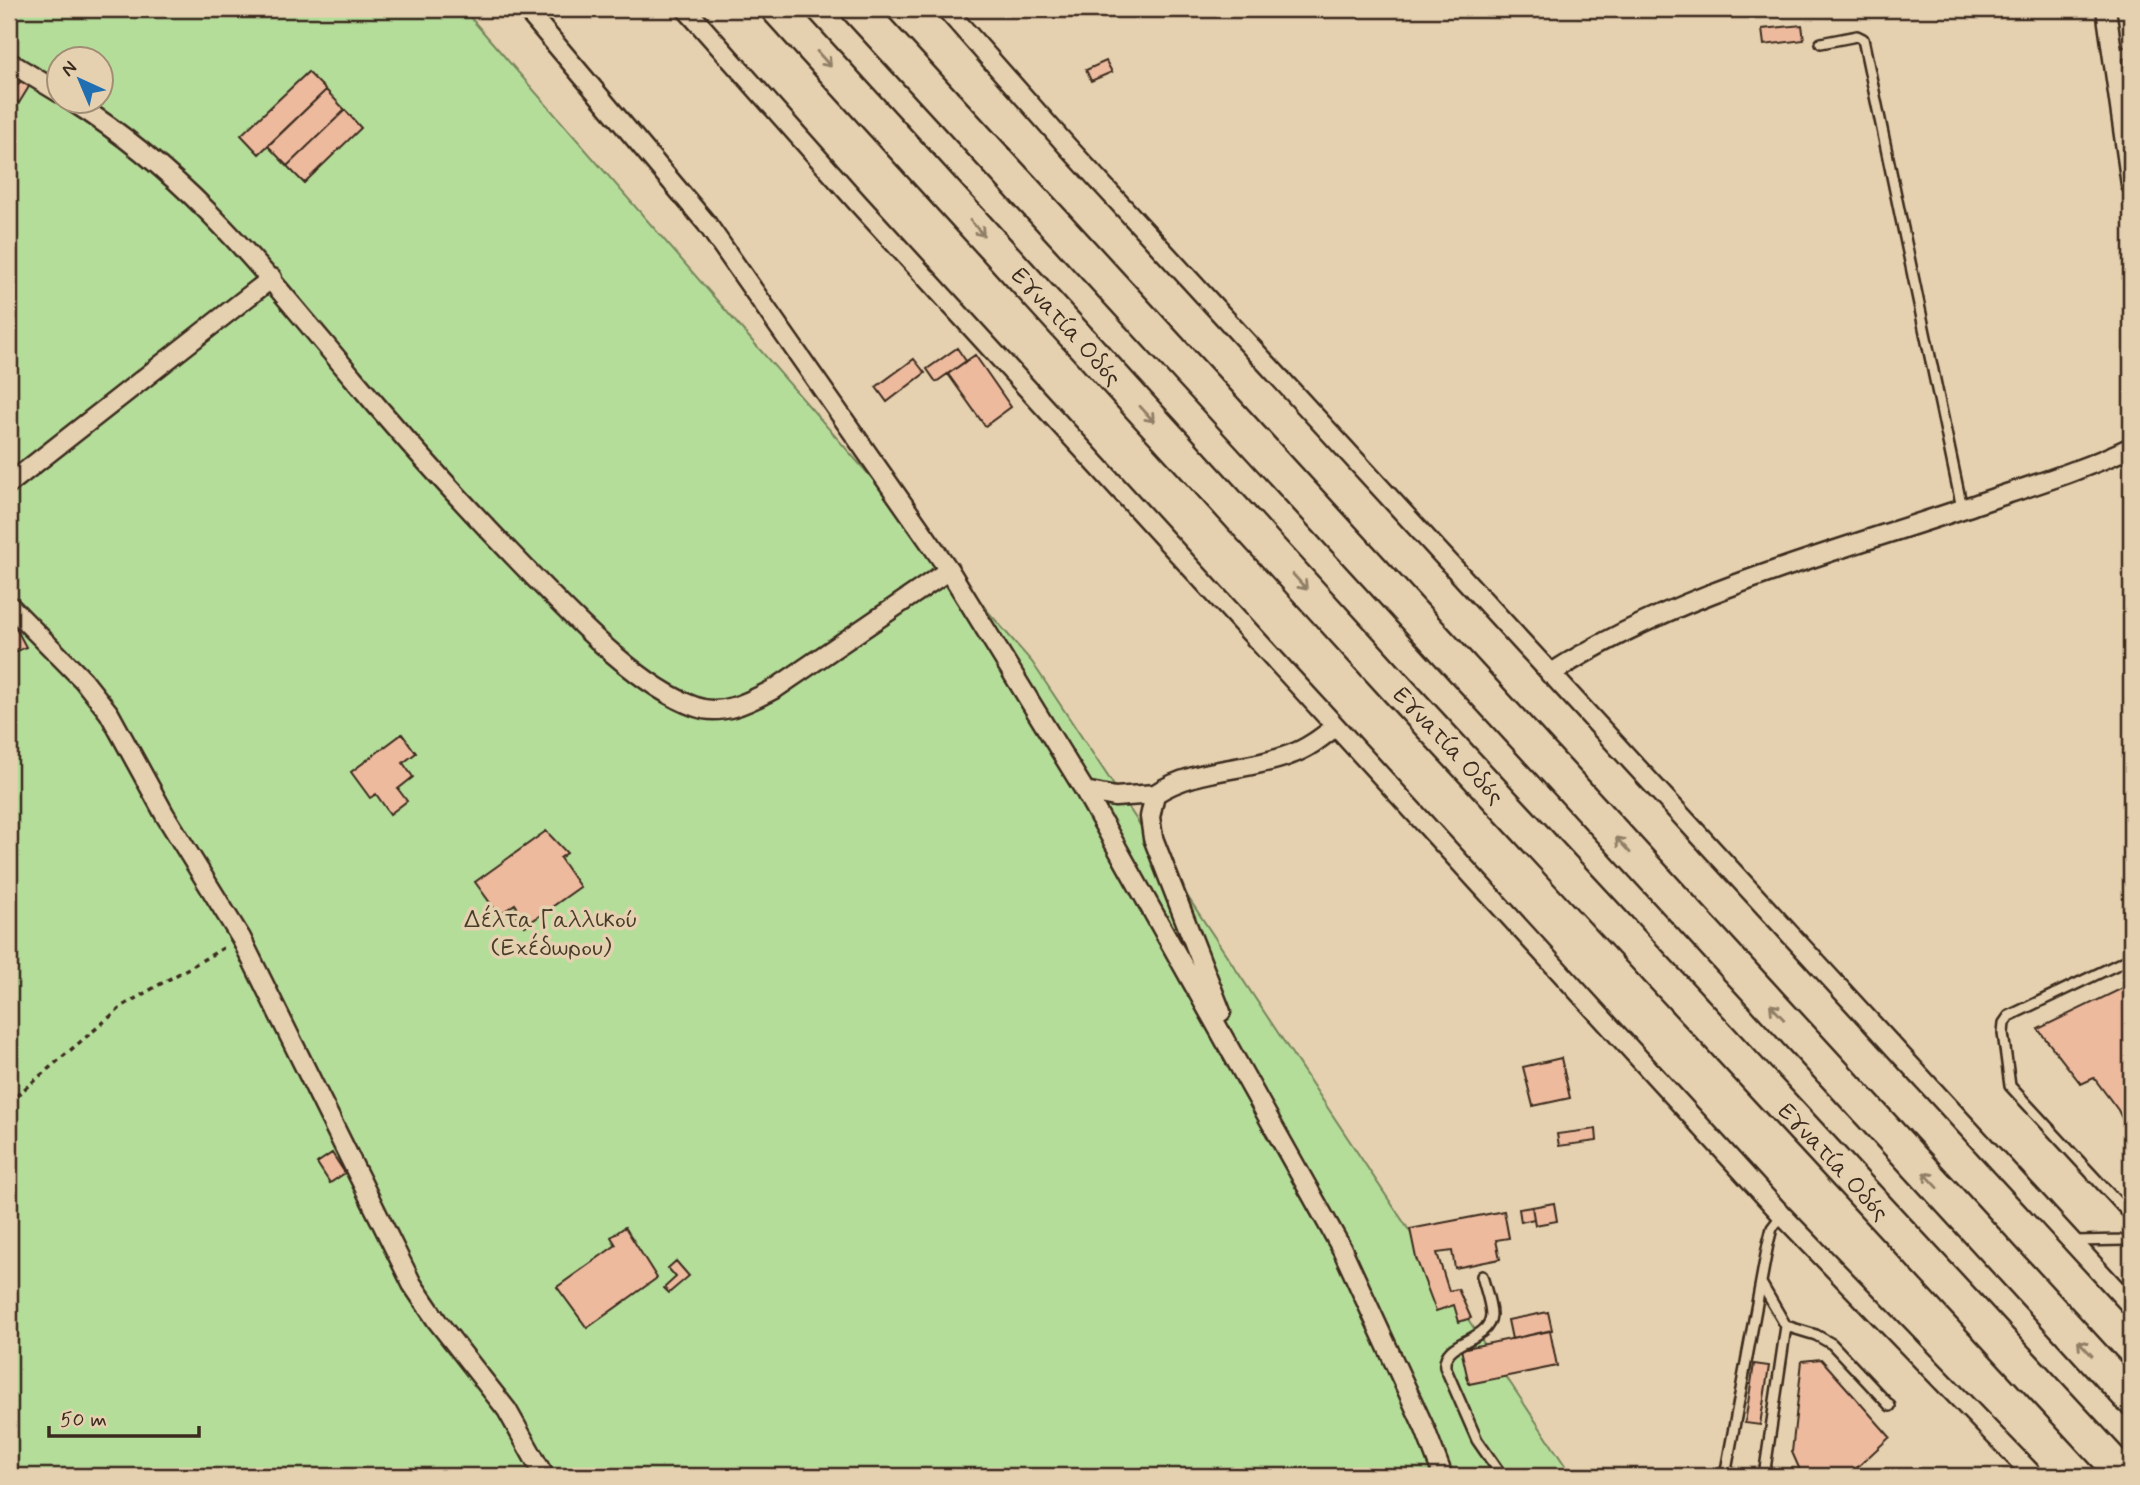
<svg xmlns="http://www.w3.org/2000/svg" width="2140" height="1485" font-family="Mynerve,sans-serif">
	<rect width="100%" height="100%" fill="#e5d1af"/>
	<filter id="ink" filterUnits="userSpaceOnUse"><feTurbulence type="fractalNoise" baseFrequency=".0143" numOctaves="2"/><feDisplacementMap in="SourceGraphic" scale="14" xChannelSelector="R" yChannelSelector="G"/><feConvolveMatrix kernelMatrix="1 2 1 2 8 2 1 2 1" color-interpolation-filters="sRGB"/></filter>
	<g filter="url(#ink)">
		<!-- green -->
		<path fill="#b5dd9a" stroke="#78845c" stroke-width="2" fill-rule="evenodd" d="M9,9h454l569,653 540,814h-1563zM60,60h42v42h-42z"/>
		<!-- building -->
		<path fill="#edba9e" stroke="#3b2a1e" stroke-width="2" d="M1802,25l2,15 -40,5 -2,-16z
			M1106,61l6,11 -21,9 -5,-11z
			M308,72l18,18 -67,64 -18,-19z
			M24,78l6,7 -11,18 -10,-10z
			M326,90l19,20 -58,56 -19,-20z
			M345,110l16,18 -57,55 -17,-17z
			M957,348l9,13 -30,21 -9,-13z
			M975,355l36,52 -26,19 -37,-52z
			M914,359l11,14 -38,29 -11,-15z
			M9,615l17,32 -17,8z
			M402,734l14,19 -13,10 10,14 -15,12 9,12 -17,13 -14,-20 -6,4 -19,-26z
			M546,831l21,22 -7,5 20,29 -55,39 -12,-16 4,-3 -2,-3 -16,11 -24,-33z
			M2131,984v153l-13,-27 -24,-32 -13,6 -43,-55z
			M1561,1058l9,40 -37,8 -10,-39z
			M1596,1129l1,12 -38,5 -2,-12z
			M332,1153l13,20 -15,10 -13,-20z
			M1554,1203l3,18 -22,4 -3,-18z
			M1532,1207l2,12 -13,3 -2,-13z
			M1504,1211l5,27 -13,2 4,19 -45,9 -3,-17 -15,2 12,38 9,-2 13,29 -12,4 -5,-17 -18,6 -20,-53 -6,-29z
			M625,1227l32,51 -70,50 -30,-41 59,-42 -5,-8z
			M676,1261l13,15 -20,17 -5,-5 12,-11 -8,-9z
			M1548,1312l4,18 -40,9 -4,-19z
			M1550,1331l7,35 -88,18 -8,-35z
			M1821,1359l69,78 -42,39h-53l-2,-4 7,-2 -8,-18 10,-91z
			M1754,1364l15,2 -9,59 -15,-2z"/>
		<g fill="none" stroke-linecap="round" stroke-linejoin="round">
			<defs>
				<path id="service" d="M1821,43l36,-7 6,3 99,469
					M2113,56l18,-5
					M2131,958l-122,58 -5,7 -1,10 7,53 121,131
					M2074,1241l52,-1 5,-3
					M1482,1276c3,12 9,27 9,39 -2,28 -49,24 -46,52l32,73 25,36
					M1761,1283l25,43 30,9 16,9 58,62
					M1725,1476l43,-232 4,-16 10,-13
					M1764,1476l22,-150"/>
				<path id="minor" d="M526,9l181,215 242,346 136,221 257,458 83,180 18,47
					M686,9l171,193 925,1013 252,261
					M946,9l121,137 1064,1160
					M2106,9l25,176
					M9,62l51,31
					M73,102c120,76 191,170 281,277 57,68 117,133 178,196 43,44 107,112 164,132 28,10 56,-7 80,-19l173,-118
					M9,484l263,-206
					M9,605l74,75 26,33 56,102 76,123 171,346 25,37 70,89 37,66
					M1550,674c124,-80 272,-118 412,-165 57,-20 115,-36 169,-62
					M1085,791l30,6 40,-3
					M1221,1012l-68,-174 -3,-21 5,-23c41,-27 90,-22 134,-39 18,-6 32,-17 46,-28"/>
				<g id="motorway">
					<path id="s1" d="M778,9l620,681 727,786"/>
					<path d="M858,9l1273,1389"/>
				</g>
			</defs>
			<!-- service casing -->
			<use href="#service" stroke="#3b2a1e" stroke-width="14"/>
			<!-- minor casing -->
			<use href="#minor" stroke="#3b2a1e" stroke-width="23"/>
			<!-- motorway casing -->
			<use href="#motorway" stroke="#3b2a1e" stroke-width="37"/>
			<!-- path -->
			<path stroke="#3b2a1e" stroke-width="3.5" stroke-dasharray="5 5" stroke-linecap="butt" d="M9,1102l115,-97 103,-59"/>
			<!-- service -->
			<use href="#service" stroke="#e5d1af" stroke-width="9"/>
			<!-- minor -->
			<use href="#minor" stroke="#e5d1af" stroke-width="18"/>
			<!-- motorway -->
			<use href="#motorway" stroke="#e5d1af" stroke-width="32"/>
		</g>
		<!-- one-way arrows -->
		<defs><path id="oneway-shaft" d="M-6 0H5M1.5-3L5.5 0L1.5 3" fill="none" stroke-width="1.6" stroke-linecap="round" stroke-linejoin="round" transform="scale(1.75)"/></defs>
		<g stroke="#907e66">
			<use href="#oneway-shaft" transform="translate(824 59) rotate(48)"/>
			<use href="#oneway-shaft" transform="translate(977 228) rotate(48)"/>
			<use href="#oneway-shaft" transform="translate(1147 414) rotate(48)"/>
			<use href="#oneway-shaft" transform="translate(1300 582) rotate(48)"/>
			<use href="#oneway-shaft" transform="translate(1623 845) rotate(-133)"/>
			<use href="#oneway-shaft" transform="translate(1777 1012) rotate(-133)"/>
			<use href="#oneway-shaft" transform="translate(1931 1180) rotate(-133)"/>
			<use href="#oneway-shaft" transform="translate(2085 1348) rotate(-133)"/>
		</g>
	</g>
	<g text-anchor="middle" stroke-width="7" stroke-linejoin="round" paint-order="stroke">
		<!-- street labels -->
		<g font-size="24" fill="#3b2a1e" stroke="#e5d1af">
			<text dy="8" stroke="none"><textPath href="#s1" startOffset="429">Εγνατία Οδός</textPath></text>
			<text dy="8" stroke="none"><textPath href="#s1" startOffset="996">Εγνατία Οδός</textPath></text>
			<text dy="8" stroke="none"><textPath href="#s1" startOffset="1563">Εγνατία Οδός</textPath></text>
		</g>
		<!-- park labels -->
		<g font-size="24" fill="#473c2a" stroke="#e5d1af">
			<text x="551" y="927">Δέλτα Γαλλικού<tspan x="551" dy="28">(Εχέδωρου)</tspan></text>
		</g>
	</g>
	<!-- margin -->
	<rect width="2140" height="1485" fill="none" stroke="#e5d1af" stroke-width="35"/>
	<rect x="18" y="18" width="2105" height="1450" fill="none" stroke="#3b2a1e" stroke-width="2.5" filter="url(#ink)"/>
	<!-- north arrow -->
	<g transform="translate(80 80) rotate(316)"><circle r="33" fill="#e5d1af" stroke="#a18e75" stroke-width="2"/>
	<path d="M0-5L12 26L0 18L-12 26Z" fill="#1f6fb2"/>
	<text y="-10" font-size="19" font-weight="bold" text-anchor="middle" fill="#3b2a1e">N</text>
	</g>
	<!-- scale -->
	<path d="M49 1426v10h150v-10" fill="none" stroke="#3b2a1e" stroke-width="3.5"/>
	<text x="60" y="1426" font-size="21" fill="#3b2a1e" stroke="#e5d1af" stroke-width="5" paint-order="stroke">50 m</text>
</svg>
